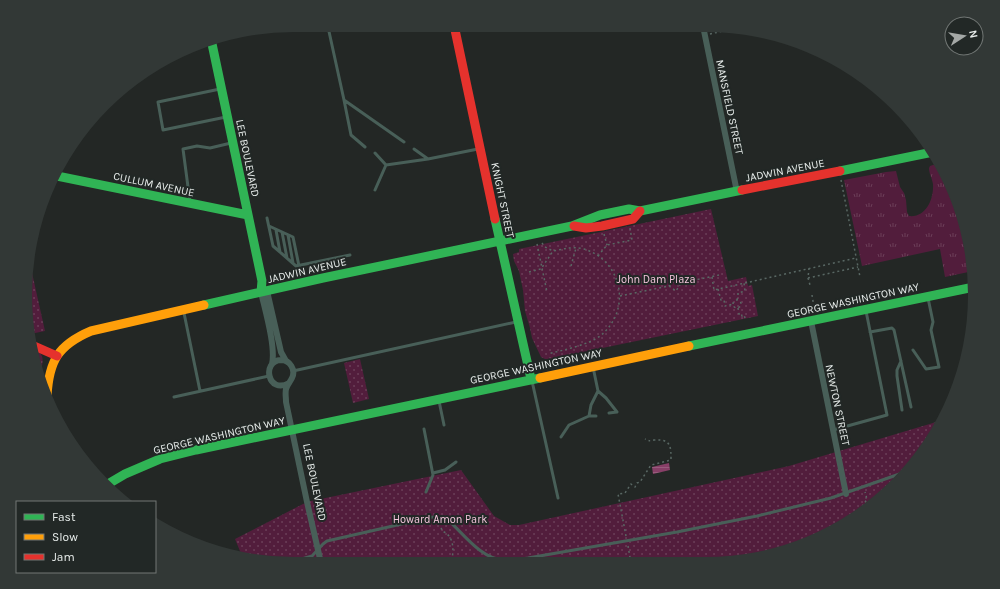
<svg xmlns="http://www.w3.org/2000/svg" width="1000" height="589" font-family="Karla,sans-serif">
	<defs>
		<pattern id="grass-tufts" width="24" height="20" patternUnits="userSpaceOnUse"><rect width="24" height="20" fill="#521d3c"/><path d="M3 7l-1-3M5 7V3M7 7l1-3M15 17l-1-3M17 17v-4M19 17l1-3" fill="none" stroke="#6b3e58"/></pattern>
		<pattern id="park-dots" width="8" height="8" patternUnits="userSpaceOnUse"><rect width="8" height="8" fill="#521d3c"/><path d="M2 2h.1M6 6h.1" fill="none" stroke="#6b3e58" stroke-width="1.8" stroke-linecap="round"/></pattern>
		<pattern id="water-rules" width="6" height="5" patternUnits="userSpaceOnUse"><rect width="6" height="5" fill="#873f67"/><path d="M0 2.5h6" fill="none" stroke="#985b7d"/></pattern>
	</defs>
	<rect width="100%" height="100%" fill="#232725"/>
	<!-- grass -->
	<path fill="url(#grass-tufts)" d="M939,163l15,28 16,51 3,29 -28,6 -5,-28 -78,17 -18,-86 42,-8 10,-1 4,16 4,6 2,7 1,12 2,4c17,2 25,-17 24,-32 -1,-6 -4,-11 -4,-16l1,-2z"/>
	<!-- park -->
	<path fill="url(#park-dots)" d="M711,209l17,72 18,-4 2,9 4,-1 6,31 -209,43h-4l-4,-2 -9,-19 -2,-10 -5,-17 -2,-21 -4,-19 -5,-10 -1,-7 6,-2v-3z
		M30,264l15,67 -15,3 -4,-22z
		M33,351l7,2c6,7 0,16 -1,25z
		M360,359l9,40 -16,4 -9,-40z
		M943,420l-13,24 -34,41 -56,43 -48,22 -69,13h-446l-35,-7 -7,-17 68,-35 8,-3 150,-31 33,46 16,9h9l270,-59z"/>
	<!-- water -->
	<path fill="url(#water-rules)" d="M669,463l1,7 -17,4 -1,-7z"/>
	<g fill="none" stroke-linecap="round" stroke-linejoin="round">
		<!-- path -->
		<path stroke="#596864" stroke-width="1.5" stroke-dasharray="2 3" stroke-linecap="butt" d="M710,34l26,-6
			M841,180l19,97
			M604,234l3,11
			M542,243l3,4 8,4
			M537,244l10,48
			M598,256l9,-11 25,-5 -2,-12
			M571,266l5,-18
			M809,268l-1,10 2,7
			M529,272l12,-3 12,-18c11,-2 20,-5 31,-2 39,12 48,62 16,87 -12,9 -37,14 -52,18
			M712,277l2,13 142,-32
			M808,278l50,-11
			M669,286l4,-7 8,4
			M718,289l3,11h3l1,6 8,-2
			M812,295l2,12
			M620,296l49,-10 7,5 5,-8 38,-8
			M737,300l1,-4v-3l7,-2 -1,-8
			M733 304a4 4 0 1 1 8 0a4 4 0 1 1-8 0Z
			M738,308l1,6 2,-1 1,3 2,-1 2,6
			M862,511l-1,-3c5,-7 7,-8 4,-16
			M440,523l2,8c13,5 12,21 9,32
			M626,536l-8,-42 7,-1 6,-9 4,3 2,-4 3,-1 11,-17 20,-5c0,-14 0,-21 -17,-20 -4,1 -5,1 -9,-1
			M628,546l3,17
			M722,563l69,-16 12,-2"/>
		<!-- lane -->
		<path stroke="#485f58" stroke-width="3" d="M329,25l-1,2 16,73 60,42
			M220,89l-62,13 5,28 63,-13
			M344,100l7,35 14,12
			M414,149l14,10 50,-10
			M375,153l11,12 42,-6
			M375,190l11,-25
			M190,202l-7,-53 14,-3 13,2 21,-5
			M267,218l6,28 23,20 54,-11
			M269,226l24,11 6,29
			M276,230l4,22
			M282,232l5,26
			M288,235l5,28
			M184,313l16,78
			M870,332l22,-4 2,2 17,77
			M913,350l13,19 13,-2 -8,-37 2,-8 -5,-24
			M901,361l-4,9v6l5,34
			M293,371l223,-49
			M532,381l26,117
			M598,391l8,7 11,14 -8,1
			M174,397l95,-21
			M439,401l5,24
			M589,416l2,-11 7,-14 -5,-24
			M424,429l9,46 -7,17
			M833,430l54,-15 -21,-104
			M561,437l8,-12 20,-9h7
			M433,473l12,-3 11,-8
			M288,563l24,-7 11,-12 4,-3 101,-23c7,-2 13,-1 20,2 16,14 32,38 55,40 8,1 16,-1 25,-2l149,-26 80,-16 74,-18 77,-27"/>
		<!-- street -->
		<path stroke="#485f58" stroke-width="6" d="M703,26l34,166
			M267,291l14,61 5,9
			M261,292c4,18 15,55 11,72
			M811,321l35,173
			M289,383c-21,12 -28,-22 -8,-23 9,0 15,10 11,18 -2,4 -5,7 -6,11 -1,4 0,8 0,13l21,100 14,61"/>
		<!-- fast -->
		<path stroke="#30b455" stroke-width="9" d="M211,39l51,242 -1,11
			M840,171l93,-19
			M57,176l191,39
			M495,219l36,160
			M204,305l119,-27 249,-52 28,-11 29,-6 11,2 102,-21
			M689,346l285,-59
			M108,484l17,-10 35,-15 36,-9 344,-72"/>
		<!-- slow -->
		<path stroke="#ff9f0a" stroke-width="9" d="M540,378l149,-32
			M47,396c2,-35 11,-51 44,-65l113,-26"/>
		<!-- jam -->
		<path stroke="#e5322d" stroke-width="9" d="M454,25l41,194
			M742,190l98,-19
			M574,226l12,2 16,-2 31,-7 7,-8
			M32,345l25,11"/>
	</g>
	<g text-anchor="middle" stroke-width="4" stroke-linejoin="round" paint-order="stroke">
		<!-- street labels -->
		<g font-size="11" fill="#e9eeec" stroke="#222826">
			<text transform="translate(730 107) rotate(78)" y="4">MANSFIELD STREET</text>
			<text transform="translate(248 158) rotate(78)" y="4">LEE BOULEVARD</text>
			<text transform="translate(785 170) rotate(-11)" y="4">JADWIN AVENUE</text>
			<text transform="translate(154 184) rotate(12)" y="4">CULLUM AVENUE</text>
			<text transform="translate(503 200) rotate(78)" y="4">KNIGHT STREET</text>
			<text transform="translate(307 270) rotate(-13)" y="4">JADWIN AVENUE</text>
			<text transform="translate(853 300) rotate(-12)" y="4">GEORGE WASHINGTON WAY</text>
			<text transform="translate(536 366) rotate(-12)" y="4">GEORGE WASHINGTON WAY</text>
			<text transform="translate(838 405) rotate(78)" y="4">NEWTON STREET</text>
			<text transform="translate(219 435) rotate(-13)" y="4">GEORGE WASHINGTON WAY</text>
			<text transform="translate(315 482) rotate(78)" y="4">LEE BOULEVARD</text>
		</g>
		<!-- park labels -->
		<g font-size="11" fill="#f5c6dd" stroke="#222826">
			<text x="656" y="283">John Dam Plaza</text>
			<text x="440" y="523">Howard Amon Park</text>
		</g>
	</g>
	<!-- crop -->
	<path d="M0 0H1000V589H0ZM294 32H706A262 262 0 0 1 968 294V295A262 262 0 0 1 706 557H294A262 262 0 0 1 32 295V294A262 262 0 0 1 294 32Z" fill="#323836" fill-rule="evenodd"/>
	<!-- legend -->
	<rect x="16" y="501" width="140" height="72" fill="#222826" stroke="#727775"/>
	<rect x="24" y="514" width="20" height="6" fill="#30b455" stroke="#727775"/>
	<text x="52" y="521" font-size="12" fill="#e9eeec">Fast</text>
	<rect x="24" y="534" width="20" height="6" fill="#ff9f0a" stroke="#727775"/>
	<text x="52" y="541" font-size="12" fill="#e9eeec">Slow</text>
	<rect x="24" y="554" width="20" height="6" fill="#e5322d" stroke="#727775"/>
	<text x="52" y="561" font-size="12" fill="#e9eeec">Jam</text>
	<!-- north arrow -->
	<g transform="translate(964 36) rotate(78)"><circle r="19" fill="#222826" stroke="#727775"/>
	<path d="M0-3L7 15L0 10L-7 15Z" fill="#a4a8a6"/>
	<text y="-6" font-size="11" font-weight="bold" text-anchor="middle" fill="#e9eeec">N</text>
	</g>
</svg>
